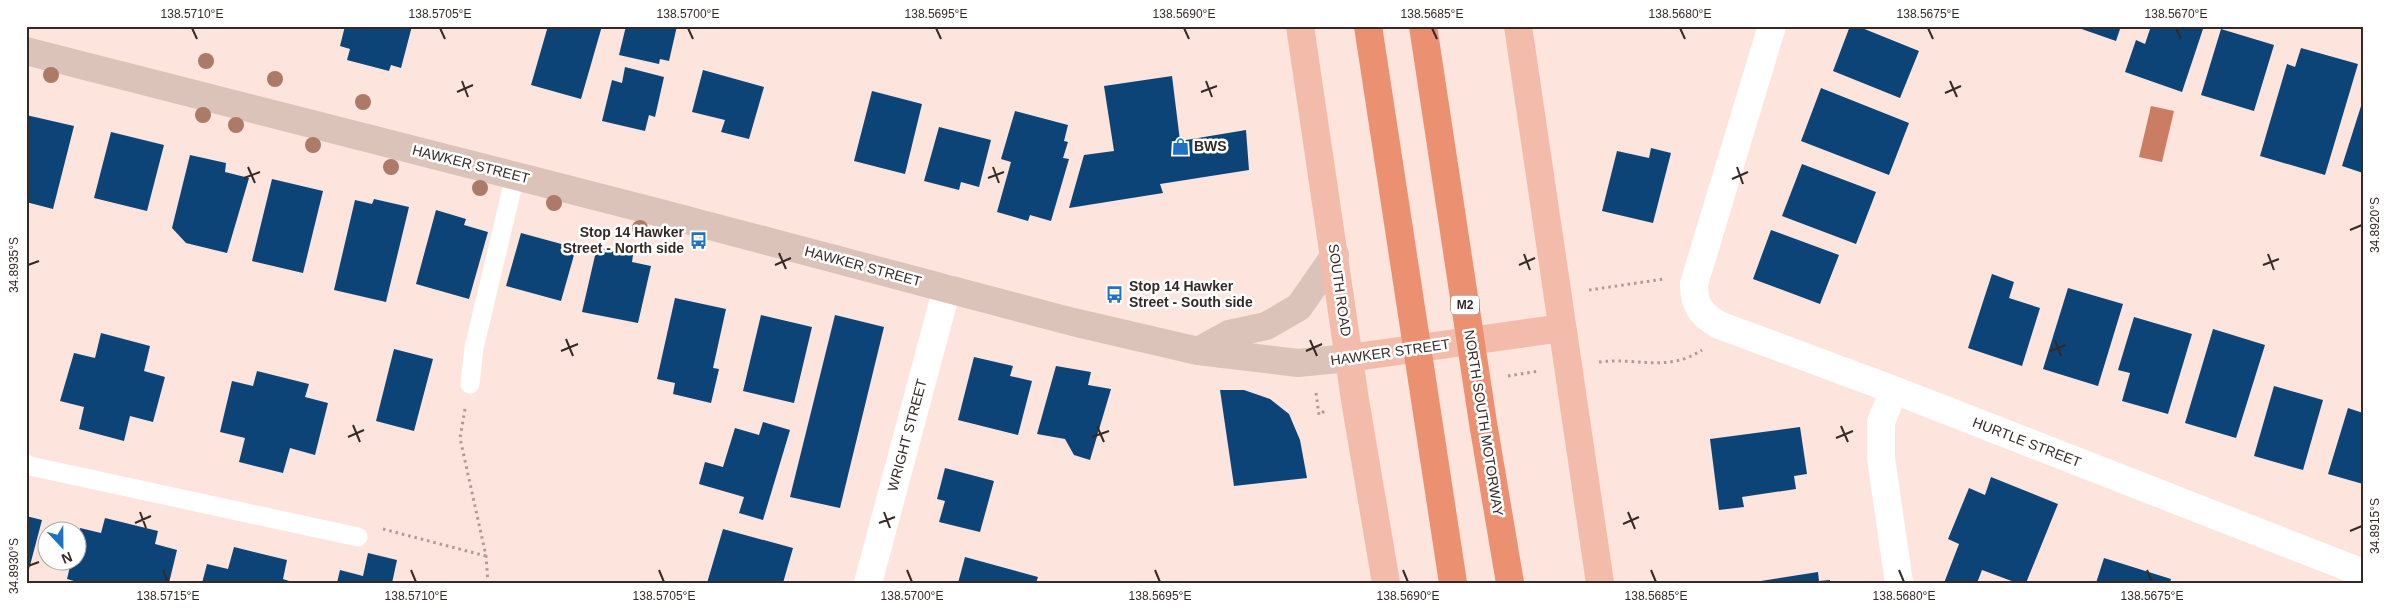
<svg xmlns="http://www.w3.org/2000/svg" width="2389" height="609" font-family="Arial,sans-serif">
	<rect width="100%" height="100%" fill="#fde4dc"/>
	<!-- water -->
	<path fill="#ca7d63" d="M2151,106l23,5 -12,51 -23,-5z"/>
	<!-- building -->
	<path fill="#0c4477" d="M345,26h67l-11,42 -10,-3 -2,6 -42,-11 3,-11 -10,-3z
		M548,26h54l-21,73 -50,-14z
		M626,26h51l-8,35 -9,-2 -1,5 -40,-9z
		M1850,26h7l62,25 -19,47 -67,-27z
		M2073,26h48l-5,15z
		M2151,26h53l-22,66 -57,-20 11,-32 9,4z
		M2221,29l53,16 -20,66 -53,-16z
		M2301,48l57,16 -33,111 -65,-19 27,-92 8,3z
		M625,67l39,10 -9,40 -6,-2 -4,16 -43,-10 10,-41 10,3z
		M703,70l61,17 -15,52 -28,-7 4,-12 -33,-8z
		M1172,76l8,65 66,-11 3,40 -89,14 3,9 -94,15 15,-53 30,-4 -10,-65z
		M1821,88l88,35 -20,52 -88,-34z
		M872,91l50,13 -17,70 -51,-13z
		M2362,103h1v70l-21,-7z
		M1015,111l53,14 -4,16 4,1 -5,16 6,1 -18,62 -21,-6 -2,6 -31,-9 14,-50 -10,-3z
		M26,115l48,11 -21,83 -27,-7z
		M939,127l52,13 -12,47 -18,-5 -2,8 -35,-9z
		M111,132l53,13 -17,66 -53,-13z
		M1651,148l20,5 -18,70 -51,-12 15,-60 32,7z
		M190,155l36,8 -1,9 24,6 -22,75 -41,-10 -14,-15z
		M1802,164l74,28 -20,52 -74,-28z
		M272,179l51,12 -20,82 -51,-12z
		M374,199l35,8 -23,95 -52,-12 21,-90 17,4z
		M436,210l30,9 -2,6 24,7 -19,67 -53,-15z
		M1771,230l68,25 -19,49 -67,-25z
		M521,233l55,15 -15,53 -55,-15z
		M597,247l36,8 -1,7 19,4 -13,57 -56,-11z
		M1992,274l22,8 -5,16 31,10 -18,58 -54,-18z
		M2068,288l55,16 -25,82 -55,-17z
		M675,298l51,11 -13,59 6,1 -8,34 -38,-9 2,-11 -18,-4z
		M761,315l51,12 -18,76 -51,-12z
		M835,315l49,12 -44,181 -50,-11z
		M2134,317l58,17 -24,80 -46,-13 8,-28 -12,-3z
		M2213,329l52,16 -29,93 -51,-15z
		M101,333l49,13 -6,25 21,6 -12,45 -23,-6 -6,25 -45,-12 5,-22 -24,-6 14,-48 21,5z
		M394,349l39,10 -19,72 -38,-10z
		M974,357l39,9 -3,10 22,5 -14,54 -60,-15z
		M1056,366l35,6 -3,13 23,4 -21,71 -16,-5 -9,-16 -28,-5z
		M257,371l52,13 -4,13 23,6 -13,52 -25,-7 -7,25 -44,-11 6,-24 -25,-6 12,-51 21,5z
		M2274,386l49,14 -20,70 -49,-14z
		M1220,390h24l26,9 19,15 11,26 7,38 -73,8z
		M2348,408l15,5v71l-35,-10z
		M763,422l27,8 -27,90 -24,-7 5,-16 -45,-13 6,-22 18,5 12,-39 24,7z
		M1800,427l7,47 -13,2 2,13 -54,8 2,10 -25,3 -9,-71z
		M945,468l49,13 -14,51 -41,-10 6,-21 -8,-2z
		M1991,477l67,27 -32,79h-9l-35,-13 -5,13h-33l15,-39 -11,-5 21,-51 16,7z
		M26,516l16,4 -14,53h-2z
		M105,518l53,13 -3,13 22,6 -8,33h-88l-14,-4 4,-17h7v-24l2,-10 21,5z
		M723,529l70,19 -10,35h-76z
		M234,547l53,13 -4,19 12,4h-93l5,-19 21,5z
		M368,553l29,7 -5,23h-55l3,-13 23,6z
		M965,557l73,20 -2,6h-78z
		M2104,558l67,21 -1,4h-74z
		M1818,572l1,9 11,-1v3h-82z"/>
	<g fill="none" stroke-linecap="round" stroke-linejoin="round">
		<!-- path -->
		<path stroke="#af9b95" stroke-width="3" stroke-dasharray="2.5 4" stroke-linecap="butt" d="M1589,290l75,-11
			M1599,362c38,-5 68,11 103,-12
			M1508,376l31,-5
			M1316,393l3,22 7,-5
			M465,409l-5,29 26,118 2,27
			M383,529l103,27"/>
		<!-- lane -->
		<path stroke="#fff" stroke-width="19" d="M470,384l4,-36 41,-172
			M26,464l4,2 328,71"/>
		<!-- street -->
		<path stroke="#fff" stroke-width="28" d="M1772,26l-78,258c0,21 7,31 25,41l175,65 469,183
			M1894,390l-13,32v36l18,125
			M868,583l79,-295"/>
		<!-- secondary -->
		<path stroke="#dbc3b9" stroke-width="28" d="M26,51l623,159 424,112 125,29 100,12 51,-5
			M1198,351l31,-17 37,-8 33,-19 36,-52"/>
		<!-- primary -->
		<path stroke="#f3bcaa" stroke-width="28" d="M1300,26l55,374 31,183
			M1518,26l82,557
			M1349,358l213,-30"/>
		<!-- highway -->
		<path stroke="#eb9071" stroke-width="28" d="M1368,26l85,557
			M1423,26l60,397 27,160"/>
	</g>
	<!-- trees -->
	<g fill="#ac7a67">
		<circle cx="206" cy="61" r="8"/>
		<circle cx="51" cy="75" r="8"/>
		<circle cx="275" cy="79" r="8"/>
		<circle cx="363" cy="102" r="8"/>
		<circle cx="203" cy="115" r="8"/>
		<circle cx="236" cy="125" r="8"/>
		<circle cx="313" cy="145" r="8"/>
		<circle cx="391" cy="167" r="8"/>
		<circle cx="480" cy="188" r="8"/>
		<circle cx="554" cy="203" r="8"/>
		<circle cx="640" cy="228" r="8"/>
	</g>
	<!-- ticks -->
	<path fill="none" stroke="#352926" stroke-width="2" d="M192,28l5,11M440,28l5,11M688,28l5,11M936,28l5,11M1184,28l5,11M1432,28l5,11M1680,28l5,11M1928,28l5,11M2176,28l5,11M462,81l6,16M1206,81l6,16M1950,81l7,16M457,92l16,-7M1201,92l16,-6M1945,93l16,-7M248,167l7,16M993,167l6,16M1737,167l6,17M244,178l16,-6M988,178l16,-6M1732,179l16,-7M2350,230l12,-5M779,253l7,16M1524,254l6,16M2268,254l6,16M28,265l11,-4M775,265l16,-7M1519,265l16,-7M2263,265l16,-6M566,339l7,17M1310,340l7,16M2055,340l6,16M561,351l17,-7M1306,351l16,-7M2050,351l16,-6M353,425l7,17M1097,426l7,16M1841,426l7,16M348,437l16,-7M1092,437l17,-6M1836,438l17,-7M140,512l6,16M884,512l6,16M1628,512l7,17M135,523l16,-7M879,523l16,-6M1623,524l16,-7M2350,531l12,-5M28,566l11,-4M163,570l5,12M411,570l5,12M659,570l5,12M907,570l5,12M1155,570l5,12M1403,570l5,12M1651,570l5,12M1899,570l5,12M2147,570l5,12"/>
	<!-- icons -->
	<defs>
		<symbol id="shop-bare" viewBox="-9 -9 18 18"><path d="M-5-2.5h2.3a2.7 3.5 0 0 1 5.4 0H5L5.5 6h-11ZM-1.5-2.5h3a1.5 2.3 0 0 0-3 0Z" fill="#1f72c1" stroke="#fff" stroke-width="2.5" paint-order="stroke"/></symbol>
		<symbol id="bus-bare" viewBox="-9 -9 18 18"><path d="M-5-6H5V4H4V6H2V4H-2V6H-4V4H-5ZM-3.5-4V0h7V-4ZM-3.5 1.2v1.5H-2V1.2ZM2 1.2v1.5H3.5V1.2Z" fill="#1f72c1" stroke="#fff" stroke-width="2.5" paint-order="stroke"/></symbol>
	</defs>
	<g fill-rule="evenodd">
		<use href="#shop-bare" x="1168" y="134" width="25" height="25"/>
		<use href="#bus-bare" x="686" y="228" width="25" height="25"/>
		<use href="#bus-bare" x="1102" y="282" width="25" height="25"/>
	</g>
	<g text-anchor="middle" stroke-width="5" stroke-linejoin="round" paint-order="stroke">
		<!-- shield labels -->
		<rect fill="#fff" stroke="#726967" stroke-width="1" x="1451" y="295.5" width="28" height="19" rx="4"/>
		<g font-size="12" font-weight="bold" fill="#352926">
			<text x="1465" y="309">M2</text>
		</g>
		<!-- poi labels -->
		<g font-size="14" font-weight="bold" fill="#352926" stroke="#fff" text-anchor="start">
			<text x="1194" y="151">BWS</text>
			<text x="684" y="237" text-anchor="end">Stop 14 Hawker<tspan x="684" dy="16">Street - North side</tspan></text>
			<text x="1129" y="291">Stop 14 Hawker<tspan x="1129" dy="16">Street - South side</tspan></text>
		</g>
		<!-- street labels -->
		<g font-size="14" fill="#352926" stroke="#fff">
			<text transform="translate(471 164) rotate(14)" y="5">HAWKER STREET</text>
			<text transform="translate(863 266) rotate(15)" y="5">HAWKER STREET</text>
			<text transform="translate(1340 290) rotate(82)" y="5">SOUTH ROAD</text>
			<text transform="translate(1390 352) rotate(-8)" y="5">HAWKER STREET</text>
			<text transform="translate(1484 423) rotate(81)" y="5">NORTH SOUTH MOTORWAY</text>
			<text transform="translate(907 435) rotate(-75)" y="5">WRIGHT STREET</text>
			<text transform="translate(2027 442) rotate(21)" y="5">HURTLE STREET</text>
		</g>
	</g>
	<!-- border -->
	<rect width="2389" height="609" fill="none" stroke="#ffffff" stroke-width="55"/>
	<!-- north arrow -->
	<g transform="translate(62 546) rotate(158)"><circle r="24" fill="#ffffff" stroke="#aea9a8"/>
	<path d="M0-4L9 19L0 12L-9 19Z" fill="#1f72c1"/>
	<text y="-8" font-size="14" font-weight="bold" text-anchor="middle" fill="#352926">N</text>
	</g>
	<rect x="28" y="28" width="2334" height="554" fill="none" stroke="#352926" stroke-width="2"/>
	<g font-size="12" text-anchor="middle" fill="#352926">
		<text x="192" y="18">138.5710°E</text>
		<text x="440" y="18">138.5705°E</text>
		<text x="688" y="18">138.5700°E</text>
		<text x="936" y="18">138.5695°E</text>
		<text x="1184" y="18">138.5690°E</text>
		<text x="1432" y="18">138.5685°E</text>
		<text x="1680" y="18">138.5680°E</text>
		<text x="1928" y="18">138.5675°E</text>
		<text x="2176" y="18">138.5670°E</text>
		<text transform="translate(2375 225) rotate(-90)" y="4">34.8920°S</text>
		<text transform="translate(14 265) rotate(-90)" y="4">34.8935°S</text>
		<text transform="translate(2375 526) rotate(-90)" y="4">34.8915°S</text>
		<text transform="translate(14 566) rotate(-90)" y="4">34.8930°S</text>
		<text x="168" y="600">138.5715°E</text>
		<text x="416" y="600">138.5710°E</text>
		<text x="664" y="600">138.5705°E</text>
		<text x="912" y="600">138.5700°E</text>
		<text x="1160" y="600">138.5695°E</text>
		<text x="1408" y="600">138.5690°E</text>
		<text x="1656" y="600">138.5685°E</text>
		<text x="1904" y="600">138.5680°E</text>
		<text x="2152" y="600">138.5675°E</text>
	</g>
</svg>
